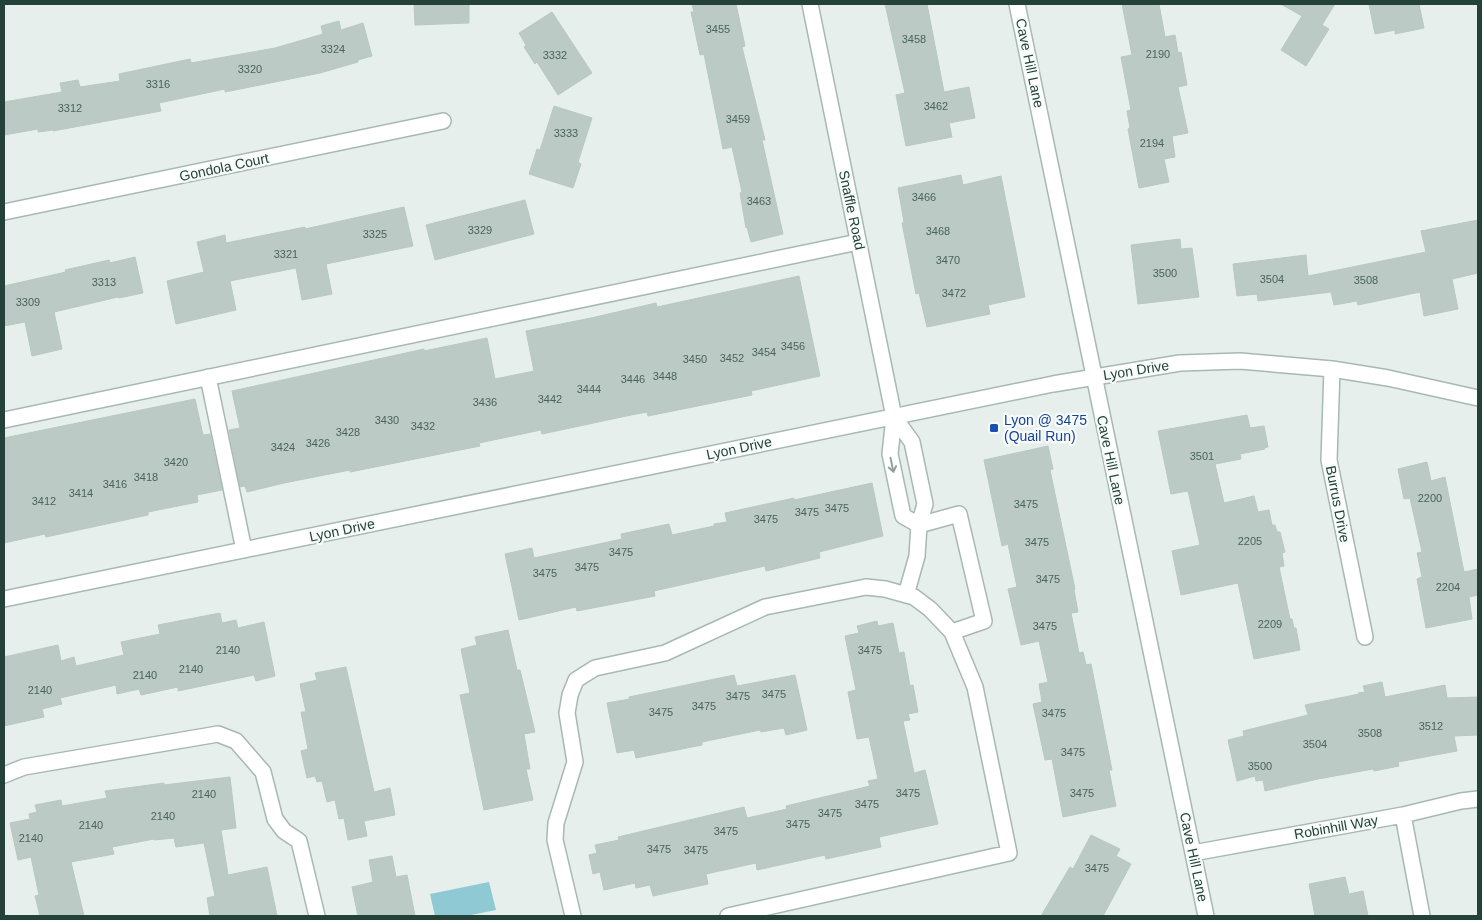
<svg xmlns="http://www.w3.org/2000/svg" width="1482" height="920" font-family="Helvetica,sans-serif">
	<rect width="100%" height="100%" fill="#e6efeb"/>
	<!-- water -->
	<path fill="#8ec9d4" d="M489,882l7,28 -30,6h-31l-5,-22z"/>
	<!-- building -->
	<path fill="#bbcac4" stroke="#b8c9c2" d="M414,4h55v19l-54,2z
		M692,4h44l9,42 -3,1 23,93h-3l21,94 -32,8 -4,-15 -1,1 -6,-35 2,-1 -10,-45 -9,2 -19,-95 -4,1 -9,-43h3z
		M885,4h42l17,88 25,-5 6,31 -26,5 3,14 -46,9 -10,-51 9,-2z
		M1122,4h37l6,33 10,-2 3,18 3,-1 6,33 -9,2 10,46 -16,3 3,21 -11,2 5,23 -30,6 -11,-59 2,-1 -3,-17 4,-1 -10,-53 11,-2z
		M1281,4h54l-13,21 7,4 -23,37 -25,-16 21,-34z
		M1369,4h50l5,24 -29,6v-4l-20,4z
		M552,12l40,61 -34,22 -21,-33 -2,2 -11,-17 2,-2 -7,-12z
		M339,21l2,9 22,-7 9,33 -14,4v2l-38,11 -95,19v-3l-66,14 2,8 -108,20v-1l-15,2v-3l-34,6v-33l58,-10 -2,-9 18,-3 2,7 40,-6 -1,-7 71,-15 1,4 84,-15 48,-14 -2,-8z
		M554,106l38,12 -14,44 3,2 -8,24 -44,-14 8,-25 3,1z
		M961,175l2,10 38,-9 24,121 -37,8 2,9 -63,13 -8,-34 -3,1 -14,-71 2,-1 -6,-34z
		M525,200l9,34 -99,26 -9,-35z
		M404,207l9,39 -87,18 6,30 -30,6 -6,-32 -66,13 6,29 -60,14 -9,-43 37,-9 -7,-30 28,-7 1,8 79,-16v2z
		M1478,220v53l-26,6 6,30 -34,7 -4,-24 -62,13 -1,-4 -23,4 -3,-13 -73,9 -1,-7 -20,2 -4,-32 73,-9 2,21 118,-24 -5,-21z
		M1180,239l1,10 11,-1 7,49 -61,7 -7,-59z
		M135,257l8,36 -24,5 -1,-1 -64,15 8,37 -30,7 -7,-34 -21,4v-40l62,-14 -1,-2 44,-10 1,3z
		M799,276l21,100 -69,15 1,4 -104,21 -1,-4 -16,3 -89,19 -1,-4 -62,13 1,3 -130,26v-2l-66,13 -37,9 -2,-6 -5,1 -11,-57 11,-2 -8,-37 192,-42v2l63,-13 8,41 39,-8 -8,-40 65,-13 65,-15 1,4z
		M195,399l8,36 7,-1 12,56 -25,5 1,7 -50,10v3l-102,22 -1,-3 -41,9v-105z
		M1247,415l3,13 14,-2 4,21 -4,1 1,1 -25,5 1,5 -26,5 9,39 30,-7 4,16 11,-2 3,15h3l2,7h3l5,20 -3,1 2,13 -5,1 11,52h2l2,9h2l4,22 -46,9 -16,-76 -57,12 -9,-44 28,-6 -12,-54 -17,3 -13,-63z
		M1048,446l5,23 -3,1 25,119 -1,1 4,22 -7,1 8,40 4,-1 3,13 5,-1 21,106h-3l7,36 -53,11 -11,-58 -7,1 -12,-56 9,-2 -3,-18 9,-2 -9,-41 -18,4 -13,-56 9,-2 -9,-43 -6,2 -18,-86z
		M1427,462l4,19 14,-4 19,95 14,-3v26l-9,2 3,22 -46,9 -9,-49 5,-2 -5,-24 5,-1 -12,-54 -6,1 -6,-30z
		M872,483l11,53 -64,16 1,6 -54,13 -1,-5 -111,25 1,5 -78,15 -1,-4 -57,13 -14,-66 27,-6 2,10 88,-19 -1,-5 48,-10 3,11 42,-9v-2l13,-2 -2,-9 69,-15v2z
		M220,613l2,10 14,-3 2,8 26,-6 11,54 -19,5 -2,-6 -76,16v-4l-37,8 -2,-6 -22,5 -1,-9 -56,13 2,6 -20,5 2,8 -40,9v-69l54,-12 3,16 13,-4 2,9 48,-11 -3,-13 39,-8 -2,-9z
		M877,621l1,5 15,-3 6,30 5,-1 6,34 3,-1 5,27 -10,2 2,6 -7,1 11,52 11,-3 13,54 -59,13 2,10 -55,12 -1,-4 -68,15 -1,-7 -50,11 2,10 -55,12 -3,-11 -14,3 -1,-5 -31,7 -4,-18 -7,2 -4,-19 8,-2 -2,-8 24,-5 -1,-3 126,-30 3,11 40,-9 -1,-3 84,-20 -2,-5 10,-2 -9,-42 -12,2 -9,-47 8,-2 -11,-54 14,-3 -2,-7z
		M508,630l9,40h3l15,62 -11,2 6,35h-4l7,31 -49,10 -24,-115 10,-2 -9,-44 16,-4 -2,-8z
		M346,667l28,125 16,-4 5,27 -31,6 3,15 -19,4 -4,-22 -5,1 -4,-19 -8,2 -5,-21 -5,1 -2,-6 -8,2 -6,-27 7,-2 -7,-37h5l-6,-28 17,-4 -2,-7z
		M734,675l3,11 58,-11 12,55 -21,5 -2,-7 -23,4 -1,-2 -58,12v3l-66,13 -2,-8 -17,3 -10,-50 23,-4 -1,-2z
		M1382,682l3,15 60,-12 2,13 31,-1v38l-24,1 3,15 -59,11 1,4 -25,5 -1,-2 -55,10 -53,12 -2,-11 -7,1 -1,-5 -18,5 -9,-41 16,-4 -1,-5 65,-16 -3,-10 54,-11 -1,-1 7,-1 -2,-6z
		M230,777l6,51 -15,2 7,45 39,-8 10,49h-67l-3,-18 8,-2 -11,-53 -28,4 -2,-9 -20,2v-1l-42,8 2,7 -43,8 13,54h-44l-5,-20 4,-1 -8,-38 -13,3 -8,-37 20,-4 -1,-5 8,-2 -2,-7 26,-5 1,6 45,-8 -2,-7 59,-8v2z
		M1091,835l29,14 -4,7 15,8 -28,52h-62l29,-49 3,2z
		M392,856l4,21 11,-2 8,41h-57l-6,-29 21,-5 -4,-22z
		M1345,877l4,17 14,-3 5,25h-53l-6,-32z"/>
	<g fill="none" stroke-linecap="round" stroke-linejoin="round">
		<defs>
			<path id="minor" d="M810,4l84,413 -4,37 13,62 16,9 40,-11 25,107 -32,11
				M1017,4l189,912
				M4,212l439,-91
				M1332,369l-3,91 36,177
				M208,377l36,173
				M894,417l18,25 13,62 -6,21 -2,31 -11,39
				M4,420l854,-178
				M4,599l1049,-215 127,-21 60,-2 92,8 56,9 90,20
				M4,775l20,-8 194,-33 18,7 27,31 12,47 9,12 15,10 18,75
				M1403,815l19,101
				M1193,853l210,-38 58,-14 17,-2
				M573,916l-18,-76 1,-17 19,-61 -8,-49 3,-18 6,-15 19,-12 70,-15 100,-46 101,-20 19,2 29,8 16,12 22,23 23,55 34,166 -281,63"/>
		</defs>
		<!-- minor casing -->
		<use href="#minor" stroke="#a8b8b2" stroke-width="18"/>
		<!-- minor -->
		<use href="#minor" stroke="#fff" stroke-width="15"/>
	</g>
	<!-- one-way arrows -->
	<defs><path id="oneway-shaft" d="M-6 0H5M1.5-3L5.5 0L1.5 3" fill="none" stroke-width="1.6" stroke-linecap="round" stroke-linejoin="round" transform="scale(1.25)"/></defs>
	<use stroke="#92a09c" href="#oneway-shaft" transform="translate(892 465) rotate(78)"/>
	<!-- markers -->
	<rect fill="#1a4fb4" stroke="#f7fbf9" stroke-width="2" x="989" y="423" width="10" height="10" rx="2.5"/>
	<g text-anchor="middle" stroke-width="4.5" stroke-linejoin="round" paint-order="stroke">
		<!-- number labels -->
		<g font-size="11" fill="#4a645c">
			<text x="718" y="33">3455</text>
			<text x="914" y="43">3458</text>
			<text x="333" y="53">3324</text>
			<text x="1158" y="58">2190</text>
			<text x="555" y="59">3332</text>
			<text x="250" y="73">3320</text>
			<text x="158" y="88">3316</text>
			<text x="936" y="110">3462</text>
			<text x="70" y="112">3312</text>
			<text x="738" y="123">3459</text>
			<text x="566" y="137">3333</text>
			<text x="1152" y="147">2194</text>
			<text x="924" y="201">3466</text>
			<text x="759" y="205">3463</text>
			<text x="480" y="234">3329</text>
			<text x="938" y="235">3468</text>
			<text x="375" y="238">3325</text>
			<text x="286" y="258">3321</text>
			<text x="948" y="264">3470</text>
			<text x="1165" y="277">3500</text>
			<text x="1272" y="283">3504</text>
			<text x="1366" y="284">3508</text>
			<text x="104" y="286">3313</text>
			<text x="954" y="297">3472</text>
			<text x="28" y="306">3309</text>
			<text x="793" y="350">3456</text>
			<text x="764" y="356">3454</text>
			<text x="732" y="362">3452</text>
			<text x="695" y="363">3450</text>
			<text x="665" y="380">3448</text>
			<text x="633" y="383">3446</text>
			<text x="589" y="393">3444</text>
			<text x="550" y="403">3442</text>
			<text x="485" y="406">3436</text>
			<text x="387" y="424">3430</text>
			<text x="423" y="430">3432</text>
			<text x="348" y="436">3428</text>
			<text x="318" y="447">3426</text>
			<text x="283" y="451">3424</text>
			<text x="1202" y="460">3501</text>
			<text x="176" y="466">3420</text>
			<text x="146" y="481">3418</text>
			<text x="115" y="488">3416</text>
			<text x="81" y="497">3414</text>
			<text x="1430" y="502">2200</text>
			<text x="44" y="505">3412</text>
			<text x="1026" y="508">3475</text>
			<text x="837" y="512">3475</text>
			<text x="807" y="516">3475</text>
			<text x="766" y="523">3475</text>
			<text x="1250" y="545">2205</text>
			<text x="1037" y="546">3475</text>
			<text x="621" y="556">3475</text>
			<text x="587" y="571">3475</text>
			<text x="545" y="577">3475</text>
			<text x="1048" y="583">3475</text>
			<text x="1448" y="591">2204</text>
			<text x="1270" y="628">2209</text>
			<text x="1045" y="630">3475</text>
			<text x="228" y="654">2140</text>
			<text x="870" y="654">3475</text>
			<text x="191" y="673">2140</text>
			<text x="145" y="679">2140</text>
			<text x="40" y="694">2140</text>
			<text x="774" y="698">3475</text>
			<text x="738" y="700">3475</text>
			<text x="704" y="710">3475</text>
			<text x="661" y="716">3475</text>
			<text x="1054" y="717">3475</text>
			<text x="1431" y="730">3512</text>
			<text x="1370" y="737">3508</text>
			<text x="1315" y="748">3504</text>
			<text x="1073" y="756">3475</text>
			<text x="1260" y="770">3500</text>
			<text x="908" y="797">3475</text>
			<text x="1082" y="797">3475</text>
			<text x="204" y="798">2140</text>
			<text x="867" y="808">3475</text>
			<text x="830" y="817">3475</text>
			<text x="163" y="820">2140</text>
			<text x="798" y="828">3475</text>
			<text x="91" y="829">2140</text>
			<text x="726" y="835">3475</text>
			<text x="31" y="842">2140</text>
			<text x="659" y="853">3475</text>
			<text x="696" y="854">3475</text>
			<text x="1097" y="872">3475</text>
		</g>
		<!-- street labels -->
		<g font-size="14" fill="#24423a" stroke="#f7fbf9">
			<text transform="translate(1030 63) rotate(78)" y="5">Cave Hill Lane</text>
			<text transform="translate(224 167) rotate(-12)" y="5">Gondola Court</text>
			<text transform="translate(852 210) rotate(78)" y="5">Snaffle Road</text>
			<text transform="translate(1136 370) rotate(-9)" y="5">Lyon Drive</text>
			<text transform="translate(739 448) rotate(-12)" y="5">Lyon Drive</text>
			<text transform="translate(1111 460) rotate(78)" y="5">Cave Hill Lane</text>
			<text transform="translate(1338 504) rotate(79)" y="5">Burrus Drive</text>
			<text transform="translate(342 530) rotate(-12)" y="5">Lyon Drive</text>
			<text transform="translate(1336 827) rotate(-10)" y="5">Robinhill Way</text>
			<text transform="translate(1194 857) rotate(78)" y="5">Cave Hill Lane</text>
		</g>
		<!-- transit labels -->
		<g font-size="14" fill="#164399" stroke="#f7fbf9" text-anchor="start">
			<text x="1004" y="425">Lyon @ 3475<tspan x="1004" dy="16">(Quail Run)</tspan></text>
		</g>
	</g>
	<!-- border -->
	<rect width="1482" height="920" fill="none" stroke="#24423a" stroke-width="10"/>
</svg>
